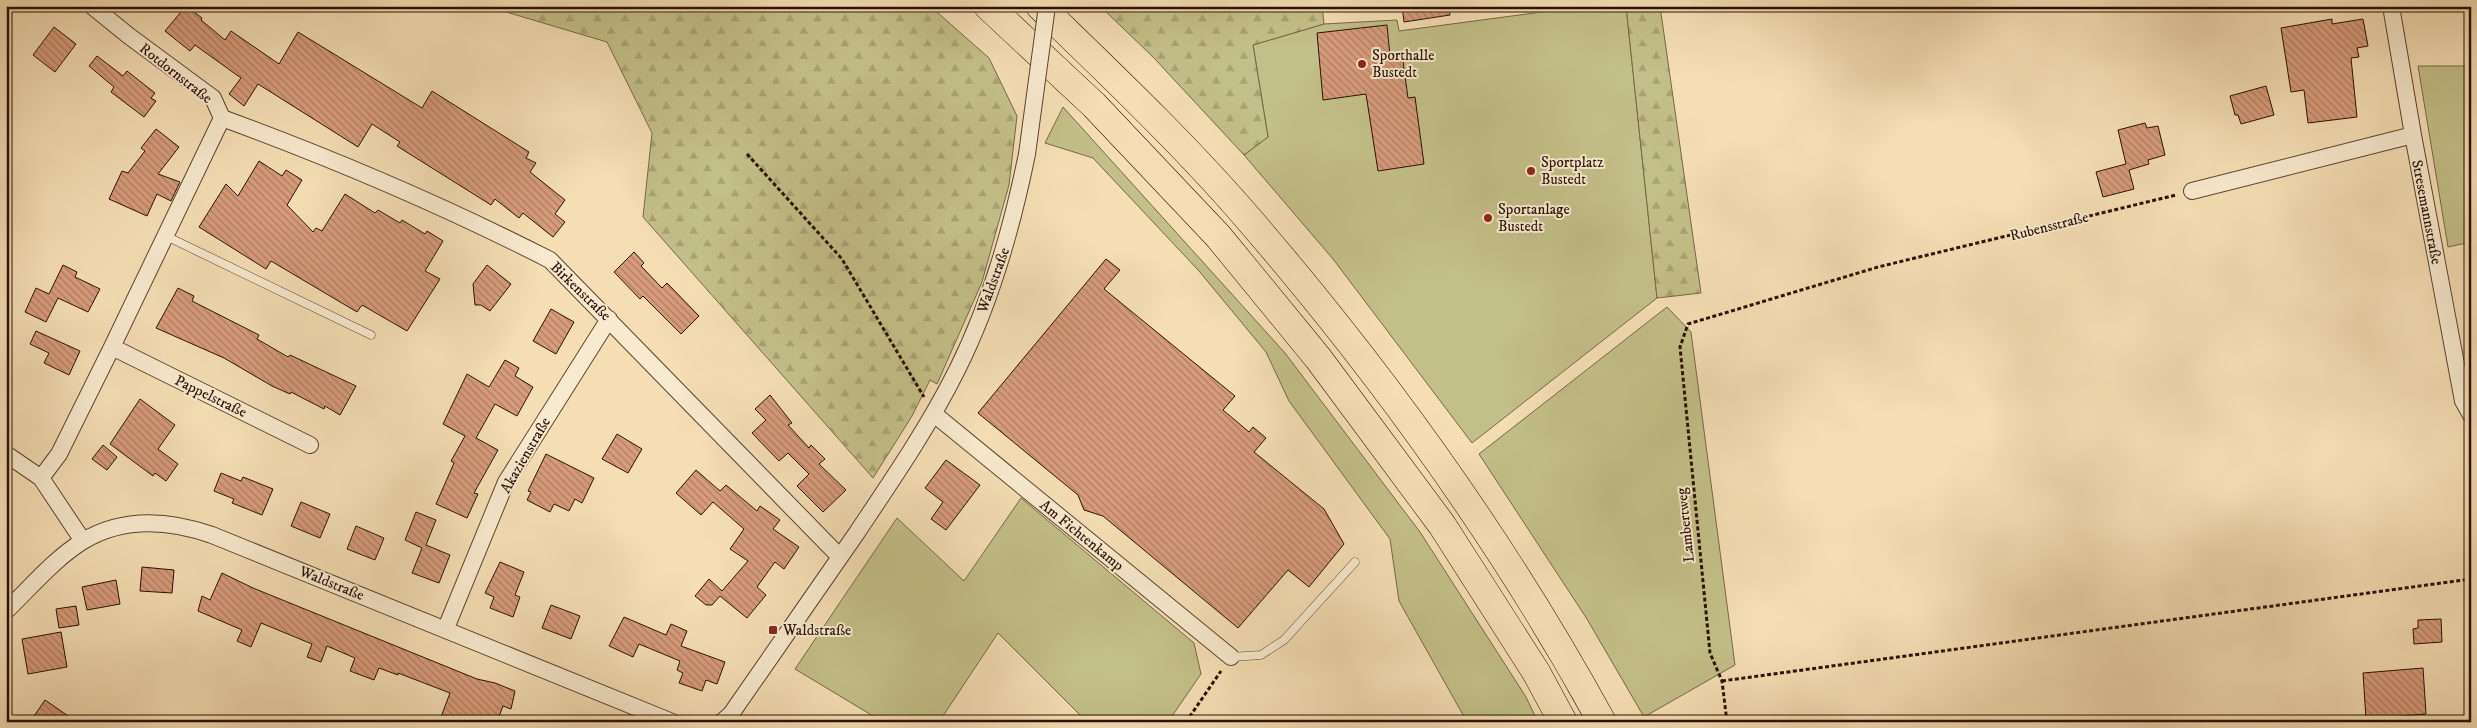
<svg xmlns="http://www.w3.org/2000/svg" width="2477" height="728" font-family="'IM FELL DW Pica',serif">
	<defs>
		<pattern id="forest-firs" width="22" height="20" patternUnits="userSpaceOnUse" patternTransform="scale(1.25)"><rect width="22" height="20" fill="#c3bf88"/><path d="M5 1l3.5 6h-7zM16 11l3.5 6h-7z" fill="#a8a374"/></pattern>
		<pattern id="building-back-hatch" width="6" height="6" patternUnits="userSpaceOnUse" patternTransform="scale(1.25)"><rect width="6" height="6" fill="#d79c7b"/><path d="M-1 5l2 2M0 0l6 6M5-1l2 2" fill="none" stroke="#af7e63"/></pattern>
	</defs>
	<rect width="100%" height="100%" fill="#f5deb4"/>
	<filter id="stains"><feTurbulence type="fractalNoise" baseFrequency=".004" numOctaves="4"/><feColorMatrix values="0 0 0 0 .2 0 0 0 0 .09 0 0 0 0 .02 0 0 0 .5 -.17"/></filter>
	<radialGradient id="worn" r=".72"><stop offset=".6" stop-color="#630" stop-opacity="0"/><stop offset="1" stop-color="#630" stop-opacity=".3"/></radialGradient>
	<!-- green -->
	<path fill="#c3bf88" stroke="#766848" d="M1587,6h39l31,292 -185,145 -139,-184 -89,-104 24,-18 -15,-92 71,-21 73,-4 2,11z
		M2418,66h53v176l-23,5z
		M1063,107l222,246 135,179 106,165 12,25h-71l-68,-121 -9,-62 -101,-138 -23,-49 -67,-81 -106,-113 -48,-15z
		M1667,307l24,25 44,333 -91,52 -57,-98 -108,-165z
		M1021,498l173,145 7,31 -33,48h-81l-89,-89 -59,89h-56l-88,-53 102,-151 67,63z"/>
	<!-- forest -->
	<path fill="url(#forest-firs)" stroke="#766848" d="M486,6h444l59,52 28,58 -8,69 -27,97 -45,102 -7,-4 -18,36 -39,62 -230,-261 9,-84 -45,-91z
		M1100,6h222l2,18 -71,21 15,92 -24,18 -90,-97z
		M1626,6h34l41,287 -44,5z"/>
	<!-- building -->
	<path fill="url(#building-back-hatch)" stroke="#2a1007" d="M186,6l16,12 -1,2 24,20 6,-9 48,33 19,-32 124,76 10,-17 97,61 -3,6 10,5 -6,9 35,28 -10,14 10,8 -12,15 -30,-24 -4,5 -24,-19 -4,6 -94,-59 3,-4 -28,-18 -14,23 -100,-63 -14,22 -15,-12 12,-16 -46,-33 -5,6 -25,-20z
		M1402,6h47l1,9 -46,7z
		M2332,19v5l31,-5 5,27 -11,2 2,9 -8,1 6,59 -49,6 -4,-33 -13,2 -10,-64z
		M1387,25l3,31 12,-2 6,44 7,-1 9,67 -46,7 -12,-77 -43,6 -6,-67z
		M54,27l22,17 -21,28 -22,-17z
		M97,56l26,20 4,-5 28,22 -4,5 5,3 -12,16 -33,-25 3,-5 -25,-21z
		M2266,86l8,29 -33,9 -3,-9h-3l-5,-19z
		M2145,123l2,5 11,-2 7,29 -17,5 1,4 -20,6 5,19 -31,8 -7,-25 30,-8 -8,-34z
		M156,129l23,18 -21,27 22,8 -9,19 -14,-7 -10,22 -38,-17 13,-28 6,2 17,-22 -4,-3z
		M259,161l23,15 4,-6 16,10 -15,25 26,27 3,-4 6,3 23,-37 30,19 3,-3 22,13 2,-3 23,14 2,-3 16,10 -18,30 15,8 -33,52 -45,-26 -5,7 -86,-51 -5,8 -67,-42 27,-43 12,12z
		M634,252l10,11 -3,3 21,22 5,-5 32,33 -18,18 -38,-38 -3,3 -26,-27z
		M1106,259l14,11 -16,19 131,107 -12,14 26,22 4,-5 13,11 -12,14 70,57 20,35 -35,43 -21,-17 -50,58 -135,-112 -19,-6 -6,-15 -100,-82z
		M63,265l14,7 -2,5 25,12 -12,23 -30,-14 -12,24 -21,-10 11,-24 13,6z
		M487,265l24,19 -21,27 -9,-6h-6l-2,-21z
		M178,288l16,8 -2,5 67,34 -2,4 31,18 2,-2 66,31 -16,29 -15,-9 -1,3 -33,-17 -1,2 -18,-8 -48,-28 -68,-30z
		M551,309l23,13 -18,32 -23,-13z
		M36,331l44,20 -11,24 -25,-12 5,-10 -19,-9z
		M505,360l14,8 -4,8 18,11 -16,29 -22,-12 -19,34 22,12 -24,43 4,1 -11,24 -31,-14 18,-41 -3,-2 14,-25 -22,-12 24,-50 22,13z
		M770,395l22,28 -4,2 21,23 2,-3 14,14 -6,5 27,26 -23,22 -26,-26 12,-12 -21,-21 -9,8 -27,-28 14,-13 -11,-11z
		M140,399l35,26 -17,24 20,15 -12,17 -11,-8 -2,3 -43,-32z
		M617,434l25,15 -14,24 -26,-14z
		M103,445l14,12 -10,13 -15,-11z
		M546,454l48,24 -12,25 -7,-4 -6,12 -15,-7 -4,8 -23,-12 4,-8 -3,-1z
		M946,460l34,25 -34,45 -15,-11 12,-17 -18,-14z
		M696,470l24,21 6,-6 31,26 3,-5 20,14 -7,9 26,18 -15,22 -9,-7 -18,25 9,8 -19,23 -27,-22 -8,9h-6l-11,-9 14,-17 13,12 26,-30 -18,-12 14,-20 -31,-27 -12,13 -25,-22z
		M221,473l20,8 2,-4 30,12 -11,26 -30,-12 2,-4 -20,-8z
		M301,502l29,12 -10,24 -29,-12z
		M416,512l20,8 -10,25 24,10 -11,28 -27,-10 10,-25 -17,-8z
		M356,526l28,12 -9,22 -28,-11z
		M500,562l24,10 -9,23 5,2 -7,20 -23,-9 4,-11 -9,-4z
		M142,567l32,3 -2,23 -32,-2z
		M222,573l31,15 224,91 18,4 20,8 -4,18 -8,-3 -6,16h-58l11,-29 -52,-20v2l-19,-7 -5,12 -24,-9 5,-13 -28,-12 -6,16 -14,-5 5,-13 -51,-21 -10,24 -14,-6 5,-11 -44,-19 4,-15 8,4z
		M116,580l4,24 -33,6 -5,-23z
		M551,605l29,11 -9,23 -29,-11z
		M76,606l3,19 -20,3 -3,-19z
		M624,617l42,18 5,-11 16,7 -6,15 44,16 -8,22 -11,-4 -4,11 -23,-8 4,-10 -6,-3 3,-9 -41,-17 -6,13 -24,-11z
		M2441,619l1,23 -28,2 -1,-15 5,-1v-8z
		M61,632l6,35 -39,7 -6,-35z
		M2423,668l3,46 -60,5 -3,-46z
		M45,700l32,22h-47z"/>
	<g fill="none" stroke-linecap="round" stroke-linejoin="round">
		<defs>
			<path id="service" d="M166,236l205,99
				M1231,657l30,-2 23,-15 71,-78"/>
			<path id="minor" d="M2391,6l22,129 50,266 8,14
				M222,118c112,41 222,88 328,142l290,297
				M2192,191l221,-56
				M112,347l198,98
				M934,414l297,243
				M6,454l35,24 42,63
				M41,478l18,-24 53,-107 110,-229 -9,-20 -84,-62 -37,-30
				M6,611c24,-23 48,-52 77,-70 40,-24 86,-21 129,-6l460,187
				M446,628l60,-146 103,-163
				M722,722l9,-8c42,-60 83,-120 125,-180 36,-54 72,-106 101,-164 34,-68 55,-142 70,-216"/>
			<path id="motorway" d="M988,6l106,99 124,131 100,122 124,167 94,147 27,50
				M1040,6c70,68 142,136 206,210 135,156 257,325 356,506"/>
		</defs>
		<!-- service casing -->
		<use href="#service" stroke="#5d4432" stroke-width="9"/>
		<!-- minor casing -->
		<use href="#minor" stroke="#5d4432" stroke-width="18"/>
		<!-- motorway casing -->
		<use href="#motorway" stroke="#2a1007" stroke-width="29"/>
		<!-- path -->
		<path stroke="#2a1007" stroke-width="3" stroke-dasharray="4 2.5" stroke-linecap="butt" d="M747,154l95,105 82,138
			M1722,681l749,-102
			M1186,722l35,-51
			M1727,722l-5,-41 -12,-28 -30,-306 8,-23 190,-57 298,-72"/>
		<!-- service -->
		<use href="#service" stroke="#f8eace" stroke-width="8"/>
		<!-- minor -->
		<use href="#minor" stroke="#f8eace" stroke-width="16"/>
		<!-- motorway -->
		<use href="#motorway" stroke="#f5deb4" stroke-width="28"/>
		<defs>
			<path id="minor-bridge" d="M1027,154l20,-148"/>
		</defs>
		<!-- minor-bridge casing -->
		<use href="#minor-bridge" stroke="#5d4432" stroke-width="18" stroke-linecap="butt"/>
		<!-- minor-bridge -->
		<use href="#minor-bridge" stroke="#f8eace" stroke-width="16"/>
	</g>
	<!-- markers -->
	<g fill="#8f2418" stroke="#f8eace" stroke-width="2">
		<circle cx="1362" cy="64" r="5"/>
		<circle cx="1531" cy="171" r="5"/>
		<circle cx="1488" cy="218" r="5"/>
		<rect x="768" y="625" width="10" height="10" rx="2.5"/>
	</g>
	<g text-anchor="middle" stroke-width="4" stroke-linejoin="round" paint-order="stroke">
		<!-- poi labels -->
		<g font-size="15" fill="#2a1007" stroke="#f8eace" text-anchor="start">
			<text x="1372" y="60">Sporthalle<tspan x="1372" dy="17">Bustedt</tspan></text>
			<text x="1541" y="167">Sportplatz<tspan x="1541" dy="17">Bustedt</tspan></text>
			<text x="1498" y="214">Sportanlage<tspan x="1498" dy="17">Bustedt</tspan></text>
			<text x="783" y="635">Waldstraße</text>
		</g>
		<!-- street labels -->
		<g font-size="15" fill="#2a1007" stroke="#f8eace">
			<text transform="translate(176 73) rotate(38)" y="5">Rotdornstraße</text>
			<text transform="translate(2427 212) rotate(79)" y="5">Stresemannstraße</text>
			<text transform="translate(2049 226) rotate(-14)" y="5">Rubensstraße</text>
			<text transform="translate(993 280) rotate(-70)" y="5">Waldstraße</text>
			<text transform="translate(581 291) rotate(44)" y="5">Birkenstraße</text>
			<text transform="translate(211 396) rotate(26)" y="5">Pappelstraße</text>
			<text transform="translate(525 455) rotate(-60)" y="5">Akazienstraße</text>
			<text transform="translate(1685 525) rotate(-96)" y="5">Lambertweg</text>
			<text transform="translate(1082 535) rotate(39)" y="5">Am Fichtenkamp</text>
			<text transform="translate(332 583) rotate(22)" y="5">Waldstraße</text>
		</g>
	</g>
	<!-- margin -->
	<rect width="2477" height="728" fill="none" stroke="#f5deb4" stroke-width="25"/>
	<rect x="8" y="8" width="2462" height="713" fill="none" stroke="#2a1007" stroke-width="2.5"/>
	<rect x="12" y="12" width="2452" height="703" fill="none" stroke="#2a1007"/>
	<rect width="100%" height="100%" filter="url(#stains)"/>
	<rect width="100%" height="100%" fill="url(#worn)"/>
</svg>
